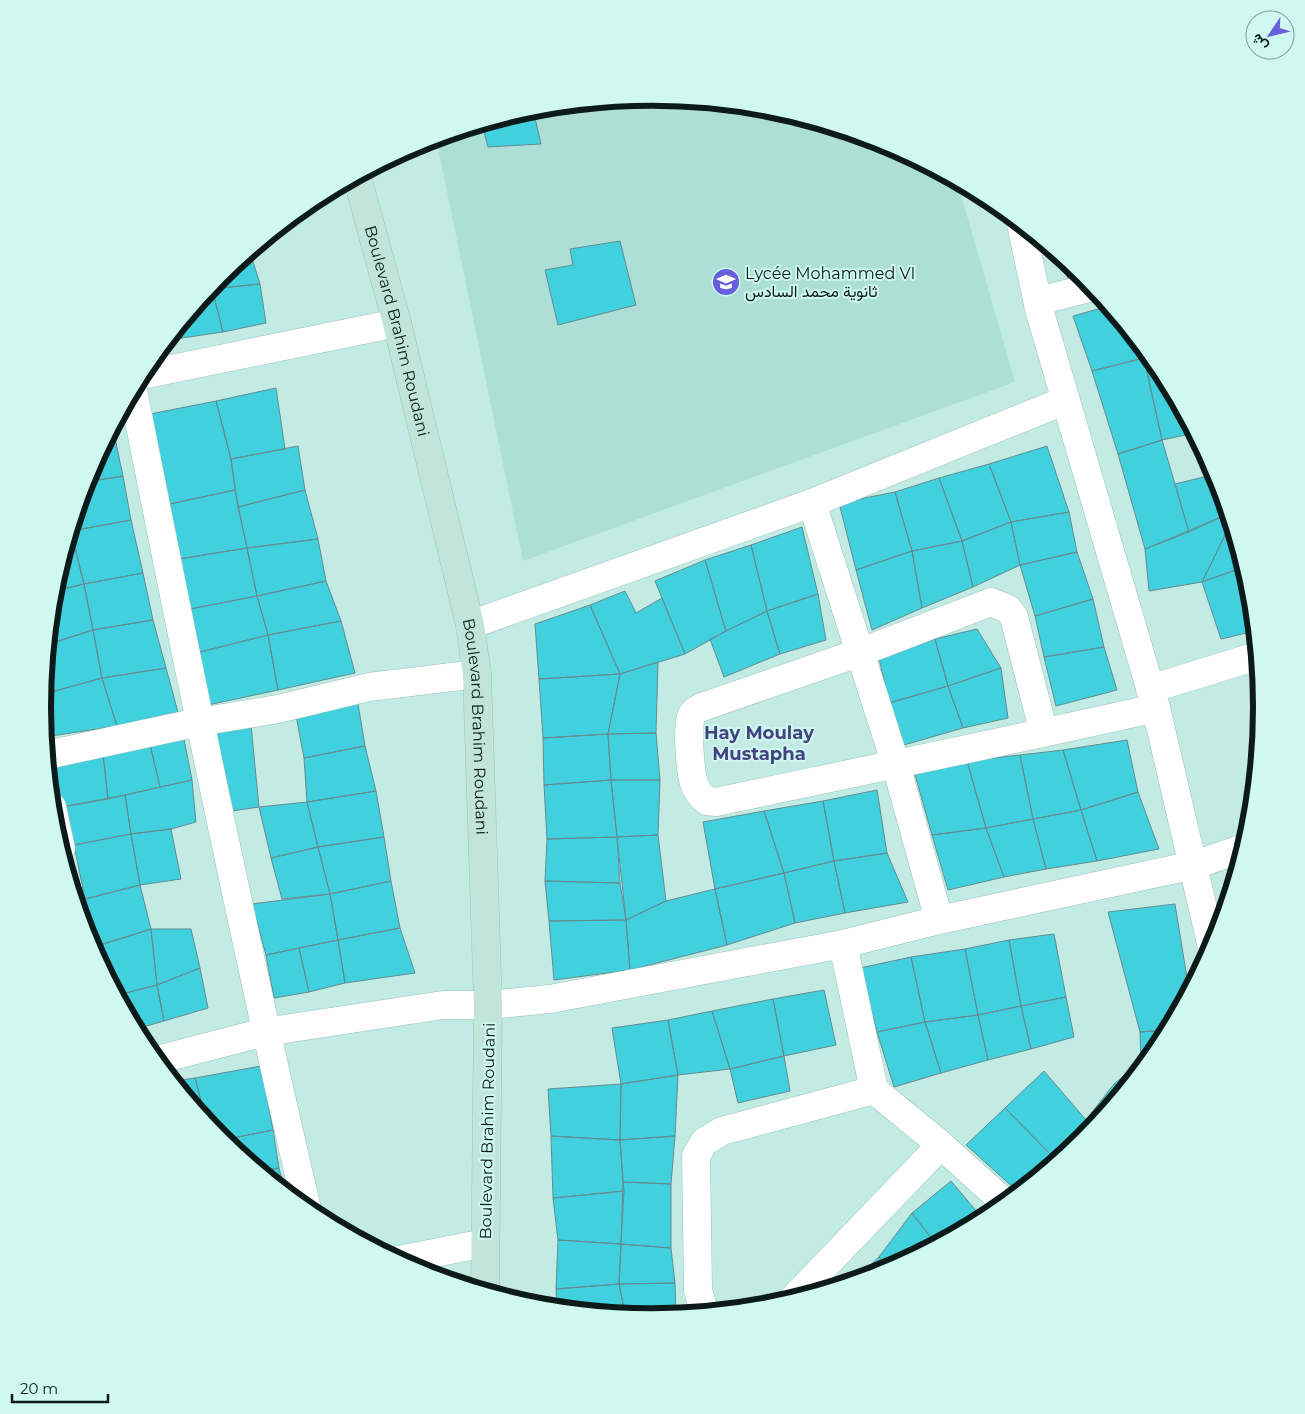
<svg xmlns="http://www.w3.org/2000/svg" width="1305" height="1414" font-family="Montserrat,Vazirmatn,sans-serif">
	<rect width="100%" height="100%" fill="#c2ebe4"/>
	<!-- built -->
	<path fill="#addfd7" d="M653,97l119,12 114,35 71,37 58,201 -492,179 -87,-423 98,-29z"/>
	<!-- building -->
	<path fill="#41d0dd" stroke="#658b8f" d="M533,109l8,35 -53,3 -6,-23z
		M620,241l16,64 -78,20 -13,-55 28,-5 -3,-16z
		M250,252l10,32 -50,5 11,-14z
		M1061,257l23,19 -15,6z
		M260,284l6,39 -43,9 -11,-43z
		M210,289h2l11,43 -41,6 -3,-11z
		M1109,306l30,37 5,15 -52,13 -19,-55z
		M179,327l3,11 -14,3z
		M1139,343l11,13 -6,2z
		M1150,356l10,12 35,65 -33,7 -18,-82z
		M1144,358l18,82 -44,14 -26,-83z
		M276,388l9,61 -54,10 -15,-58z
		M216,401l15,58 4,31 -70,15 -20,-90z
		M113,429l10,47 -37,6 3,-9z
		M1162,440l27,92 -44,17 -27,-95z
		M298,446l7,44 -67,17 -7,-48z
		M1047,446l22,66 -58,10 -22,-58z
		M989,464l22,58 -49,19 -23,-63z
		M1216,474l12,40 -39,18 -14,-48z
		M123,476l8,44 -60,11 15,-49z
		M939,478l23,63 -50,10 -17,-59z
		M235,490l12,58 -68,11 -14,-54z
		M305,490l13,49 -71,9 -9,-41z
		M895,492l17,59 -56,19 -17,-67z
		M1069,512l8,40 -57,13 -9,-43z
		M1228,514l3,9 -29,59 -53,9 -4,-42z
		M131,520l12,53 -59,11 -13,-53z
		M1011,522l9,43 -47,22 -11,-46z
		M1231,523l13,44 -42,15z
		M802,527l16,67 -51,17 -16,-66z
		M71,533l13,51 -30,7v-3z
		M318,539l8,42 -69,15 -10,-48z
		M962,541l11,46 -51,21 -10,-57z
		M751,545l16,66 -41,20 -21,-71z
		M247,548l10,48 -67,13 -11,-50z
		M912,551l10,57 -50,22 -16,-60z
		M1077,552l16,47 -58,17 -15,-51z
		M705,560l21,71 -41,23 -30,-73z
		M1244,567l7,21 4,43 -34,8 -19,-57z
		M143,573l10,47 -60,10 -9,-46z
		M326,581l15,40 -73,14 -11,-39z
		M84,584l9,46 -44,14 5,-53z
		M625,591l11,22 26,-15 23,56 -65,20 -30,-69z
		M818,594l8,46 -46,14 -13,-43z
		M257,596l11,39 -68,17 -10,-43z
		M1093,599l11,48 -60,10 -9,-41z
		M590,605l30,69 -81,5 -4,-55z
		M767,611l13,43 -56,23 -14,-38z
		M153,620l13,48 -64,10 -9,-48z
		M341,621l14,52 -77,17 -10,-55z
		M977,629l24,39 -53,18 -13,-47z
		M93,630l9,48 -58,16 5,-50z
		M268,635l10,55 -70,15 -8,-53z
		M935,639l13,47 -59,17 -10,-45z
		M1104,647l13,43 -61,16 -12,-49z
		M658,662l-2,71 -48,1 12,-60z
		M166,668l12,44 -61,14 -15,-48z
		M1001,668l7,50 -45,10 -15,-42z
		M620,674l-12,60 -65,4 -4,-59z
		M102,678l15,48 -66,10 -8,-31 1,-11z
		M948,686l15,42 -59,17 -15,-42z
		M356,692l9,54 -61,12 -9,-48z
		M251,725l8,82 -27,4 -17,-78z
		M656,733l4,47h-49l-3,-46z
		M183,734l9,46 -32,7 -11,-47z
		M608,734l3,46 -67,5 -1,-47z
		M149,740l11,47 -52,12 -5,-45z
		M1127,740l11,52 -57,18 -18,-60z
		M365,746l11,45 -69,11 -3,-44z
		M1063,750l18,60 -48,9 -13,-64z
		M103,754l5,45 -46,8 -11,-43z
		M1020,755l13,64 -47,9 -19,-67z
		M967,761l19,67 -54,7 -18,-64z
		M192,780l4,42 -25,7 -40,5 -6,-39z
		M611,780h49l-2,55 -41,2z
		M611,780l6,57 -70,2 -3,-54z
		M877,790l10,63 -53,8 -11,-60z
		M376,791l8,46 -66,10 -11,-45z
		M1138,792l21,57 -62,12 -16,-51z
		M125,795l6,39 -57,11 -12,-38z
		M823,801l11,60 -50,12 -20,-62z
		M307,802l11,45 -47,11 -12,-51z
		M1081,810l16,51 -51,8 -13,-50z
		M764,811l20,62 -69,16 -12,-67z
		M1033,819l13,50 -42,8 -18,-49z
		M986,828l18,49 -56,13 -16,-55z
		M171,829l10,50 -41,6 -9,-51z
		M131,834l9,51 -55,14 -11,-54z
		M658,835l8,66 -40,19 -9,-83z
		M384,837l7,44 -61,13 -12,-47z
		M617,837l3,46 -75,-2 2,-42z
		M318,847l12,47 -48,5 -11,-41z
		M887,853l21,49 -63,11 -11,-52z
		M834,861l11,52 -50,10 -11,-50z
		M784,873l11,50 -68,22 -12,-56z
		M391,881l9,47 -62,12 -8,-46z
		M545,881l75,2 6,37 -77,1z
		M140,885l11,44 -57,18 -9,-48z
		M715,889l12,56 -97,25 -4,-50 40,-19z
		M330,894l8,46 -72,15 -14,-51z
		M1175,904l14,86 -21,40 -28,2 -32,-120z
		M626,920l4,50 -76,10 -5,-59z
		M400,928l15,45 -70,10 -7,-43z
		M151,929h40l9,39 -43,17z
		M151,929l6,56 -39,10 -24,-48z
		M1054,934l12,63 -45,9 -12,-66z
		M338,940l7,43 -36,9 -10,-44z
		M1009,940l12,66 -43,9 -13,-66z
		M299,948l10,44 -35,6 -8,-43z
		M965,949l13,66 -53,7 -14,-65z
		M911,957l14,65 -48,10 -17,-64z
		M200,968l8,40 -44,13 -7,-36z
		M157,985l7,36 -28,8 -18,-34z
		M824,990l12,55 -52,11 -11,-57z
		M1066,997l8,40 -43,12 -10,-43z
		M773,999l11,57 -54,13 -18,-58z
		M1021,1006l10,43 -43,11 -10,-45z
		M712,1011l18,58 -52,6 -10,-55z
		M978,1015l10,45 -47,13 -16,-51z
		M668,1020l10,55 -57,9 -9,-56z
		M925,1022l16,51 -47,14 -17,-55z
		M1168,1030l-8,16 -14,17 -5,-2 -1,-29z
		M784,1056l6,35 -52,12 -8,-34z
		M1141,1061l5,2 -24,29 -8,-8z
		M261,1066l12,64 -50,10 -17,-20 -11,-42z
		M1044,1071l42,49 -33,37 -48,-49z
		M678,1075l-3,61 -55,4 1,-56z
		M195,1078l11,42 -31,-39z
		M621,1084l-1,56 -69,-4 -3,-47z
		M1114,1084l8,8 -29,35 -7,-7z
		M1005,1108l48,49 -36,34 -51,-46z
		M1086,1120l7,7 -9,12 -27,22 -4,-4z
		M273,1130l6,38 -18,3 -38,-31z
		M551,1136l69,4 4,51 -71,7z
		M675,1136l-4,48 -48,-2 -3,-42z
		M1053,1157l4,4 -40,30z
		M279,1168l6,23 -24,-20z
		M951,1181l32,38 -47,25 -24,-31z
		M623,1182l48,2v64l-50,-4z
		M624,1191l-3,53 -63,-4 -5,-42z
		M912,1213l24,31 -46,24 -11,-11z
		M558,1240l63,4 -2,40 -63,5z
		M621,1244l50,4 4,35 -56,1z
		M879,1257l11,11 -37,13z
		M675,1283l1,32 -24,2 -27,-3 -6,-30z
		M619,1284l6,30 -68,-6 -1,-19z"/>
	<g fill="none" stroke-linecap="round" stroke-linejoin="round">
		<defs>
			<path id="minor" d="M1021,224l18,85 117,399 56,239
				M1038,301l55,-14
				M142,375l255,-52
				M133,390c54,274 110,547 174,819
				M812,503l84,262 43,155
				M470,625l342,-122 254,-103
				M1150,689l107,-33
				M1044,733l-30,-116 -6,-8 -17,-7 -130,50 -159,55c-5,3 -9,4 -11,10 -4,11 -1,54 3,66 2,8 7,13 13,18l9,1c147,-31 293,-61 440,-94
				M47,755l152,-33 79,-13 91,-22 108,-13
				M52,807l9,42
				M843,944l31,146 67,55 64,58
				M157,1060l108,-28 178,-27h45l62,-6 293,-55 96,-24 255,-55 50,-17
				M399,1260l86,-17
				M793,1299l148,-154
				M704,1312l-6,-22 -2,-134 8,-14 18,-11 152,-41"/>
			<g id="secondary">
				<path id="s1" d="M357,177l40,146 73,302 7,49 11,331 -3,286"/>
			</g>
		</defs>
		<!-- minor casing -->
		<use href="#minor" stroke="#9ac2bc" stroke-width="29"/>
		<!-- secondary casing -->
		<use href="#secondary" stroke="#9ac2bc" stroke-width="29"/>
		<!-- minor -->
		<use href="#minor" stroke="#fff" stroke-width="28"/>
		<!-- secondary -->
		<use href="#secondary" stroke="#c1e6d9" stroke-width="28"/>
	</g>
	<!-- icons -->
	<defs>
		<symbol id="school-disc" viewBox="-11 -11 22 22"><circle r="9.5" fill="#6860da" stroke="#cff8f1"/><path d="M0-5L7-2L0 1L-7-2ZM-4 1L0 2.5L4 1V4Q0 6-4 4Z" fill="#fff"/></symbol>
	</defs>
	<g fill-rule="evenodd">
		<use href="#school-disc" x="710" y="266" width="32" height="32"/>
	</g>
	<g text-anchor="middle" stroke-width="4" stroke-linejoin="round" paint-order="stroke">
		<!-- poi labels -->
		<g font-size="16" fill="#0c1b19" stroke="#cff8f1" text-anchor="start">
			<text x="745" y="279">Lycée Mohammed VI<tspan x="745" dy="18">ثانوية محمد السادس</tspan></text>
		</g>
		<!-- street labels -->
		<g font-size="16" fill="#0c1b19" stroke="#cff8f1">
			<text dy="6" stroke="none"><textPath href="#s1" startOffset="159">Boulevard Brahim Roudani</textPath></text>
			<text dy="6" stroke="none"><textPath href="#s1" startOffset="564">Boulevard Brahim Roudani</textPath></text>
			<text transform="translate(487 1131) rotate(-89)" y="6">Boulevard Brahim Roudani</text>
		</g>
		<!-- neighbourhood labels -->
		<g font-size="18" font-weight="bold" fill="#444380" stroke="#cff8f1">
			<text x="759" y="739">Hay Moulay<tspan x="759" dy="21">Mustapha</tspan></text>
		</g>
	</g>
	<!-- crop -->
	<path d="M0 0H1305V1414H0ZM51 707a601 601 0 1 1 1202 0a601 601 0 1 1-1202 0Z" fill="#cff8f1" fill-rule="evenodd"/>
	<path fill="none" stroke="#0c1b19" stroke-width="6" d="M51 707a601 601 0 1 1 1202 0a601 601 0 1 1-1202 0Z"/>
	<!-- north arrow -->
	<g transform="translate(1270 35) rotate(235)"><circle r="24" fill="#cff8f1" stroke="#81a09b"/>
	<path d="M0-4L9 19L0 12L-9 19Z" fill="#6860da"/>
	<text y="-8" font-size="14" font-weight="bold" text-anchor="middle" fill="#0c1b19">ش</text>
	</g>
	<!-- scale -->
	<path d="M12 1394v8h96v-8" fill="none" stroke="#0c1b19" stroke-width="2.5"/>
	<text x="20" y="1394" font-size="15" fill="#0c1b19" stroke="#cff8f1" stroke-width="4" paint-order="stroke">20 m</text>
</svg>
